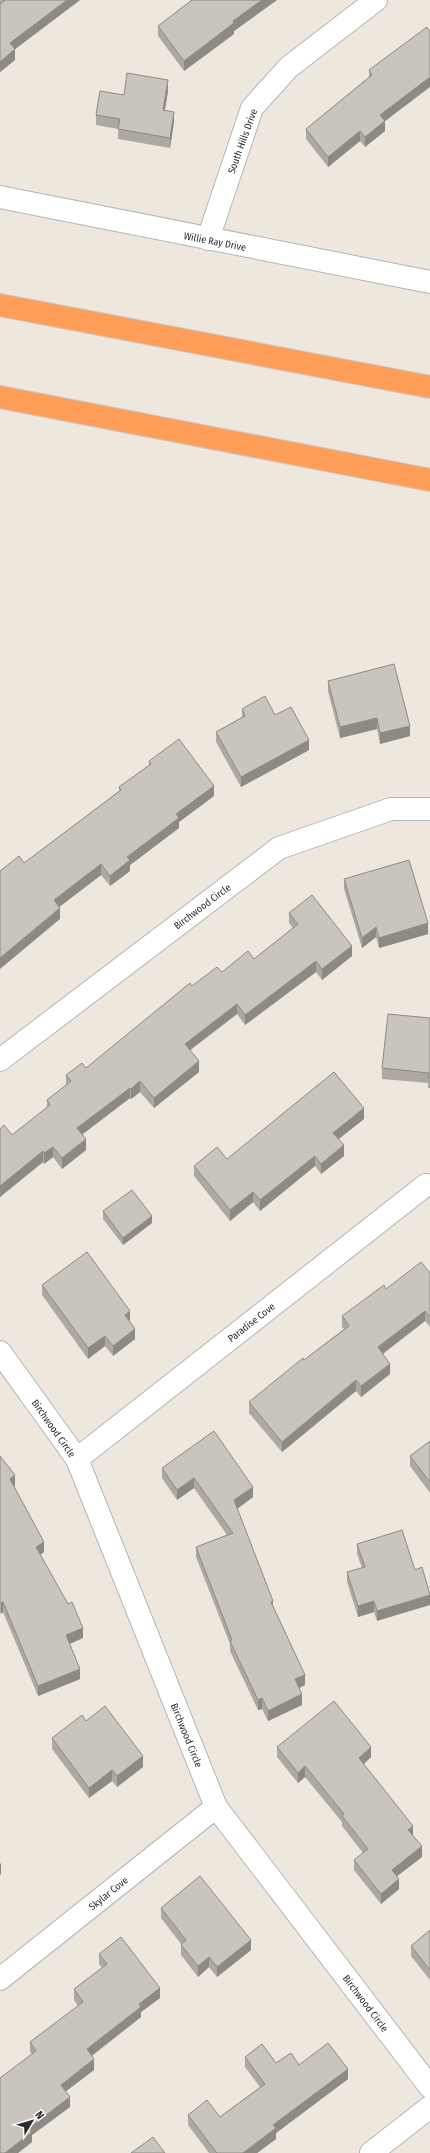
<svg xmlns="http://www.w3.org/2000/svg" width="430" height="2153" font-family="'Fira Sans Condensed',sans-serif">
	<rect width="100%" height="100%" fill="#eee7de"/>
	<g fill="none" stroke-linecap="round" stroke-linejoin="round">
		<defs>
			<path id="minor" d="M0,197l430,85
				M208,239l44,-131 37,-41 87,-67
				M0,1060l279,-212 112,-39h39
				M0,1352l77,107 139,348 214,280
				M77,1459l349,-274
				M0,1979l216,-172
				M371,2153l59,-46"/>
			<path id="highway" d="M0,305l430,82
				M0,397l430,83"/>
		</defs>
		<!-- minor casing -->
		<use href="#minor" stroke="#b2b5c0" stroke-width="24"/>
		<!-- highway casing -->
		<use href="#highway" stroke="#c8c8c8" stroke-width="24"/>
		<!-- minor -->
		<use href="#minor" stroke="#fff" stroke-width="22"/>
		<!-- highway -->
		<use href="#highway" stroke="#ff9e58" stroke-width="22"/>
	</g>
	<!-- wall -->
	<path fill="#ada9a2" d="M0,0h80l-65,49v11l-15,12z
		M192,0h85l-43,31v3l-50,37 -26,-35v-10z
		M427,27l-42,94v10l-20,16 -5,-6 -32,26 -22,-28v-10l63,-52v-7z
		M168,91l-3,19 9,12 -4,26 -52,-9v-10l-22,-4v-10l28,-20z
		M328,681l82,55 -30,8 -3,-15 -37,9 -12,-47z
		M242,709l67,41 -68,37 -25,-45v-10l26,-15z
		M149,761l65,35 -35,26v6l-49,37v6l-20,15 -9,-11 -42,32 1,12 -36,-56 95,-72v-4l30,-22z
		M344,879l84,55 -49,14 -3,-11 -14,11 -18,-59z
		M289,913l63,43 -30,24 -6,-8 -71,53 -8,-11 -47,36 9,22 -45,36 -14,-16 -9,7 -1,-1 -48,37 4,15 -24,19 -9,-12 -9,7 -1,-2 -43,35v-68l12,6 35,-27v-8l19,-15v-10l20,-7 106,-82 30,-14 32,-13 39,-31 -4,-5z
		M430,1018v70h-2v-5l-46,-4v-11z
		M364,1119l-25,20 5,17 -23,18 -6,-8 -55,45 -7,-9 -23,19 -36,-45v-10l33,-7z
		M103,1211l49,12 -29,22 -20,-26z
		M430,1273v54l-5,-6 -42,33 7,20 -29,23 -5,-6 -74,61 -33,-39v-11l95,-73 -2,-2v-11l44,-27z
		M42,1285l88,36 5,18 -22,17 -8,-10 -17,13 -46,-64z
		M430,1441v52l-20,-27v-10z
		M0,1456l15,30h-1l30,66 -4,3 43,83 -13,6 10,35 -42,17 -35,-84 -2,2 -1,-2z
		M162,1468l91,29 -16,12 36,98 32,78 -6,3 3,17 -34,16 -6,-12 -4,1 -28,-59v-7l-34,-87v-10l31,-12 -33,-47 -17,12 -15,-22z
		M357,1544l58,26 -38,51 -3,-9 -16,5 -11,-35v-10l15,-4 -5,-14z
		M86,1721l57,46 -26,20 -5,-6 -23,17 -37,-49v-11z
		M277,1747l94,10 -7,7 49,72 9,21 -25,19 2,13 -18,15 -27,-34v-10l9,-7 -21,-27v-4l-37,-45 -7,6 -21,-26z
		M161,1908l90,42 -34,27 -8,-10 -11,10 -17,-22v-11l-20,-26z
		M430,1930v50l-19,-24v-10z
		M99,1954l61,44 -19,14v5l-49,39 2,14 -28,21 4,16 -38,28v7l-14,11h-18l32,-99 -2,-2v-10l48,-36 -4,-6v-11l28,-21 -3,-4z
		M245,2057l31,6 23,2 49,14 -72,54v6l-19,14h-48l-21,-28v-10l32,2 40,-30 -15,-20z"/>
	<!-- shaded-wall -->
	<path fill="#8d8a84" d="M67,0h13l-70,53v-10z
		M262,0h15l-43,31v3l-50,37v-10l49,-40z
		M15,49v11l-15,12v-10z
		M430,77v10l-50,38v-10z
		M168,80v11l-5,29v-10z
		M174,112v10l-4,26v-10z
		M385,121v10l-20,16v-10z
		M360,131v10l-32,26v-10z
		M377,718v11l-37,9v-11z
		M410,726v10l-30,8v-11z
		M309,740v10l-68,37v-10z
		M214,786v10l-35,26v6l-49,37v6l-20,15v-10l17,-19 49,-43z
		M101,864v11l-47,36v-11z
		M60,908v11l-60,50v-11z
		M428,923v11l-49,14v-10z
		M376,927v10l-14,11v-10z
		M352,946v10l-30,24v-11z
		M316,961v11l-71,53v-10z
		M237,1004v10l-52,40v-10z
		M199,1061v11l-45,36v-10z
		M140,1081v11l-9,7v-10z
		M130,1088v10l-53,40v-10z
		M364,1108v11l-31,24v-10z
		M86,1139v11l-24,19v-11z
		M344,1145v11l-23,18v-10z
		M53,1147v10l-9,7v-11z
		M43,1151v11l-43,35v-11z
		M315,1156v10l-55,45v-11z
		M253,1192v10l-23,19v-11z
		M152,1216v7l-29,22v-7z
		M130,1311v10l-5,-6z
		M425,1311v10l-47,36v-10z
		M135,1329v10l-22,17v-10z
		M105,1336v10l-17,13v-11z
		M390,1364v10l-29,23v-11z
		M356,1380v11l-74,61v-10z
		M15,1475v11l-5,3v-10z
		M194,1478v10l-17,12v-10z
		M253,1487v10l-19,14v-11z
		M44,1542v10l-8,5v-10z
		M430,1595v10l-53,16v-10z
		M273,1601v10l-2,-9z
		M374,1601v11l-16,5v-11z
		M3,1602v10l-2,2v-11z
		M83,1628v10l-17,7v-10z
		M80,1669v10l-42,17v-10z
		M305,1675v10l-10,5v-11z
		M302,1694v11l-34,16v-10z
		M262,1698v11l-4,1v-10z
		M371,1747v10l-12,11v-10z
		M143,1756v11l-26,20v-11z
		M305,1766v11l-7,6v-10z
		M112,1770v11l-23,17v-10z
		M413,1826v10l-5,-6z
		M422,1846v11l-30,23v-10z
		M1,1863v11l-1,1v-11z
		M399,1879v10l-18,15v-10z
		M251,1940v10l-34,27v-10z
		M209,1957v10l-11,10v-11z
		M160,1988v10l-19,14v5l-54,42v-10l52,-45z
		M94,2059v11l-33,25v-10z
		M348,2069v10l-72,54v6l-19,14h-14l30,-28z
		M70,2097v10l-38,28v7l-14,11h-13l24,-25z"/>
	<!-- building -->
	<path fill="#c9c5bc" stroke="#8d8a84" d="M5,0h-1h63l-57,43 5,6 -15,13v-58z
		M192,0h70l-29,21 1,2 -50,38 -26,-35z
		M427,27l2,4h1v46l-50,38 5,6 -20,16 -5,-6 -32,26 -22,-28 66,-54 -3,-5z
		M127,73l41,7 -5,30 11,2 -4,26 -52,-9 2,-10 -24,-4 4,-24 24,4z
		M394,664l16,62 -30,7 -3,-15 -37,9 -12,-46z
		M265,696l10,19 16,-8 18,33 -68,37 -25,-45 29,-16 -3,-7z
		M179,739l35,47 -38,28 3,4 -52,39 3,3 -20,16 -9,-12 -47,36 6,8 -60,50v-87l19,-15 5,7 97,-73 -2,-3 32,-23 -2,-3z
		M409,860l19,63 -49,15 -3,-11 -14,11 -18,-59z
		M312,895l40,51 -30,23 -6,-8 -71,54 -8,-11 -52,40 14,17 -45,37 -14,-17 -9,8 -1,-1 -53,40 9,11 -24,19 -9,-11 -9,6 -1,-2 -43,35v-57l4,-4 8,10 38,-30 -3,-5 24,-19 -5,-6 16,-12 4,5 104,-85 2,3 25,-19 5,5 26,-21 6,8 44,-35 -9,-11z
		M388,1014l42,4v60h-2l1,-5 -47,-5z
		M334,1072l30,36 -31,25 11,12 -23,19 -6,-8 -55,44 -7,-8 -23,18 -36,-44 23,-19 10,12z
		M132,1190l20,26 -29,22 -20,-27z
		M87,1252l43,59 -5,4 10,14 -22,17 -8,-10 -17,12 -46,-63z
		M421,1262l9,11v44l-5,-6 -47,36 12,17 -29,22 -5,-6 -74,62 -33,-40 54,-44 1,2 45,-34 -7,-10 42,-31 2,4z
		M214,1431l39,56 -19,13 39,101 -2,1 34,73 -10,4 7,15 -34,17 -6,-13 -4,2 -28,-59 2,-1 -36,-93 37,-14 -39,-55 -17,12 -15,-22z
		M430,1441v41l-20,-26z
		M0,1456l15,19 -5,4 34,63 -8,5 32,57 4,-2 11,26 -17,7 14,34 -42,17 -35,-84 -2,1 -1,-1z
		M402,1530l13,40 7,-3 8,28 -53,16 -3,-10 -16,5 -11,-34 18,-5 -8,-23z
		M334,1701l37,46 -12,11 54,68 -5,4 14,16 -30,24 7,9 -18,15 -27,-34 14,-11 -26,-33 2,-2 -39,-48 -7,7 -21,-26z
		M105,1706l38,50 -26,20 -5,-6 -23,18 -37,-50 30,-23 4,6z
		M200,1876l51,64 -34,27 -8,-10 -11,9 -17,-21 5,-5 -25,-32z
		M430,1930v40l-19,-24z
		M121,1937l39,51 -21,16 2,3 -54,42 7,10 -33,26 9,12 -41,31 3,4 -27,21h-5v-75l36,-27 -6,-9 53,-40 -9,-13 33,-25 -8,-10z
		M328,2043l20,26 -75,56 3,3 -33,25h-26l-29,-38 19,-15 13,17 45,-33 -20,-27 17,-13 14,19 15,-10 8,12z
		M153,2137l12,16h-34z"/>
	<g text-anchor="middle" stroke-width="3" stroke-linejoin="round" paint-order="stroke">
		<!-- street labels -->
		<g font-size="10" fill="#2c2c2c" stroke="#fff">
			<text transform="translate(242 141) rotate(-70)" y="4">South Hills Drive</text>
			<text transform="translate(215 241) rotate(11)" y="4">Willie Ray Drive</text>
			<text transform="translate(202 906) rotate(-37)" y="4">Birchwood Circle</text>
			<text transform="translate(251 1322) rotate(-38)" y="4">Paradise Cove</text>
			<text transform="translate(54 1428) rotate(55)" y="4">Birchwood Circle</text>
			<text transform="translate(187 1735) rotate(68)" y="4">Birchwood Circle</text>
			<text transform="translate(108 1893) rotate(-39)" y="4">Skylar Cove</text>
			<text transform="translate(366 2003) rotate(53)" y="4">Birchwood Circle</text>
		</g>
	</g>
	<!-- north arrow -->
	<g transform="translate(32 2121) rotate(52)" stroke="#ffffff" stroke-width="3" paint-order="stroke">
	<path d="M0-3L7 15L0 10L-7 15Z" fill="#2c2c2c"/>
	<text y="-6" font-size="11" font-weight="bold" text-anchor="middle" fill="#2c2c2c">N</text>
	</g>
</svg>
